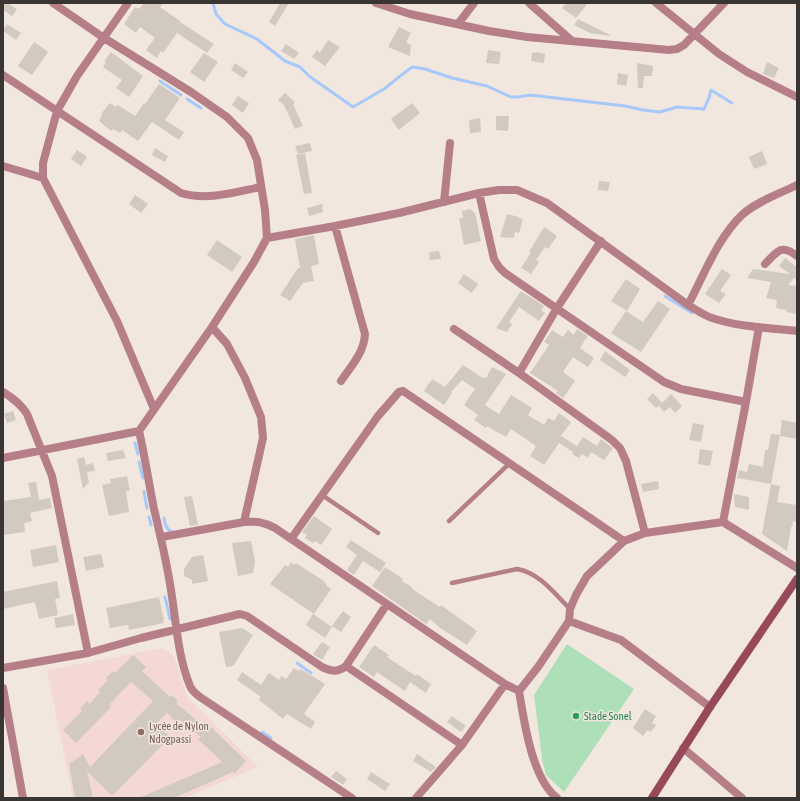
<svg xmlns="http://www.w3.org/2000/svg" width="800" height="801" font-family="'Asap Condensed',sans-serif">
	<rect width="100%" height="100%" fill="#f1e7df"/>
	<!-- education -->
	<path fill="#f3d8d5" d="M163,648l11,8 13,41 71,70 -74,31h-111l-26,-128z"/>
	<!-- green -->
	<path fill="#addfb9" d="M567,644l67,45 -70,103 -18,-17 -4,-16 -8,-64z"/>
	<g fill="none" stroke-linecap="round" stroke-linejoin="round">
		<!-- stream -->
		<path stroke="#a7c9f9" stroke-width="3" d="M213,3l3,11 9,10 32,15 28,22 15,6 9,9 44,31 31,-18 24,-19 5,-3 12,2 27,9 35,8 24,11h7l12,-2 95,11 18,4 17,2 17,-5 27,2 5,-11 2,-8 21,13
			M160,81l21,14
			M187,99l14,9
			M665,296l27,17
			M135,443l3,11
			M139,462l4,16
			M144,491l3,17
			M149,517l2,8
			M164,518c1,6 2,12 9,14
			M165,597l5,22
			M297,663l14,10
			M262,732l9,6"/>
	</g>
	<!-- building -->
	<path fill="#d2c9c1" d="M3,3h5l9,6 -5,7 -9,-6z
		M144,3h20l-4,4 20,14v1l34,22 -7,9 -30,-20 -14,20 -2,-2 -4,7 -11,-8 9,-12 -15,-11 -4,6 -12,-9 11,-17 4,2z
		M280,3h9l-14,23 -6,-4z
		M566,3h22l-12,15 -14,-10z
		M578,19l32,16v1l-20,-3 -16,-8z
		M7,24l14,9 -5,7 -13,-9z
		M399,27l12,6 -5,9 5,3 -1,11 -22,-9z
		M328,40l12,7 -15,19 -13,-9 5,-7 3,3z
		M34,42l14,10 -16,23 -14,-9z
		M286,44l13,9 -5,6 -13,-8z
		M488,50l13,2 -2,12 -13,-1z
		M111,52l32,24 -14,21 -13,-9 6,-8 -19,-13 3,-5 -2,-1z
		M538,52l7,2 -1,9 -13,-2 1,-8z
		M204,53l14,9 -14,20 -14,-10z
		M767,62l12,6 -5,10 -11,-4z
		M235,63l13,9 -5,6 -12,-8z
		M637,63l16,3 -1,10h-8l-1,12h-5z
		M618,73l10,2 -2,11 -9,-2z
		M159,84l21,14 -15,22 19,12 -5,8 -27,-18 -14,19 -16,-11 -2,3 -7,-4 -2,2 -12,-10 3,-6 -1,-1 9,-11 6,4 2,-2 17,11 9,-13 1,1z
		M285,93l10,9 -2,2 10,22 -8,3 -11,-24 -6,-5z
		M238,96l11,7 -6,10 -11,-8z
		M412,103l8,10 -21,17 -8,-11z
		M496,116h13l-1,15 -12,-1z
		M480,118l1,14 -11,1 -1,-13z
		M310,143l2,8 -14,3 -3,-8z
		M155,148l13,8 -3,6 -13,-7z
		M77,150l10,7 -6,9 -10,-7z
		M762,151l5,13 -13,5 -5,-12z
		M305,153l7,40 -8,1 -8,-39z
		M599,181l11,1 -2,9 -10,-1z
		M135,195l13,9 -7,9 -12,-9z
		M322,204l1,8 -14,4 -2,-8z
		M470,209l5,4 6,28 -17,4 -5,-27h4l-1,-7z
		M507,214l12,3 -1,1 5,1 -4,14 -4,-1 -1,6 -14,-1z
		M544,227l13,9 -9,13 -3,-2 -9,13 3,2 -8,12 -10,-6 10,-15 -2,-1z
		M314,235l5,29 -8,2 3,15 -11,2 -13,18 -10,-6 18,-27h2l-5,-29z
		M217,240l25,17 -10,15 -25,-17z
		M439,251l2,8 -11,1 -1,-8z
		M785,258l12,9v13l-3,-2 -6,7 9,1v28l-11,-2 1,-2 -11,-2 1,-8 -11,-2 5,-16 -24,-4 6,-9 37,5 -11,-8z
		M722,269l9,6 -11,16 6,3 -7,9 -14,-9z
		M464,274l14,10 -6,9 -14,-10z
		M626,279l14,10 -13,22 -16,-10z
		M521,291l23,15 -3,4 4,3 -6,8 -20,-14 -10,15 3,2 -5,8 -11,-4z
		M658,301l12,8 -29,43 -30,-19 15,-22 17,11z
		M577,329l11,7 -8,12 14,10 -6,9 -15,-10 -10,15 12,9 -12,17 -7,-5 2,-2 -28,-18 19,-28 -5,-3 8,-12 11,7 5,-7 5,4h1z
		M605,351l25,19 -5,7 -25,-17z
		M463,365l20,13 1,-1 2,1 6,-11 14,7 -21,31 14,9 12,-19 21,13 -4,7 16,10 4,-7 6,3 5,-8 12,9 -10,14 16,10 6,-9 14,9 4,-7 12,9 -9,12 -13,-8 -3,6 -6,-4 -3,4 -7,-4 1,-2 -14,-9 -15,22 -14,-9 6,-10 -25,-17 -5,8 -19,-11 -1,2 -12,-8 4,-5 -14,-10 11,-16 -13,-9 -11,12 1,1 -8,12 -20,-14 8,-12 13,8z
		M653,393l9,10 -6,5 -9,-9z
		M671,394l11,12 -7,7 -5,-6 -6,5 -5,-6z
		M13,411l3,9 -9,3 -3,-9z
		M782,420l15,3v16l-17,-3z
		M693,423l11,2 -3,17 -12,-2z
		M771,434l9,1 -9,49 -34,-6 2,-8 8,2 2,-8 14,3 2,-17h3z
		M700,449l13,2 -3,15 -12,-2z
		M123,450l3,8 -18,3 -2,-8z
		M84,457l2,8 7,-2 2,8 -8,1 2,10 -6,7 -6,-30z
		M127,476l3,15h-4l3,21 -20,4 -7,-31 9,-2 -1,-4z
		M658,481l1,8 -16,3 -2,-8z
		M36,482l3,18 11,-2 2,10 -22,5 2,8 -8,2 1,9 -22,3v-34l28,-4 -3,-14z
		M771,484l9,2 -3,16 20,3v17l-4,-1 -1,6h-1l-4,24 -25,-17z
		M734,494l15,3v13l-14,-3z
		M192,496l6,29 -8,1 -6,-29z
		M314,516l18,13 -11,16 -6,-4 -2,2 -8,-5 2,-3 -5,-3z
		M351,540l35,23 -6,9 -17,-11 -9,14 -7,-5 10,-15 -11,-8z
		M251,541l4,20 -2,12 -15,3 -6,-33z
		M56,545l3,17 -26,5 -3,-17z
		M101,554l3,13 -18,4 -3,-14z
		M203,555l5,26 -16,3v-4l-8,-4v-7l8,-12z
		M291,562l3,3 2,-2 28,18 3,5 4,3 -17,25 -44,-30 15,-19 3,2z
		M385,567l18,12 -1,2 11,7 -1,1 28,18 1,-2 36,26 -10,14 -27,-17 -10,-9 -4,5 -54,-38z
		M57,581l3,17 -5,1 3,16 -19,4 -4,-17 -32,7v-17z
		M159,597l5,23h-1l1,3 -35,7 -1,-5 -18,3 -4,-20z
		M343,611l8,6 -10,15 -9,-6z
		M73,614l2,11 -19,3 -2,-10z
		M313,614l19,13 -7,11 -19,-13z
		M242,628l11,7 -20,31 -7,1 -7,-35z
		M322,642l8,5 -8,13 -9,-6z
		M374,645l15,10 -2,2 18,12 11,7 1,-2 14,10 -5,9 -16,-11 -5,9 -28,-19 -3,5 -15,-10z
		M133,655l13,12 -4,4 28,26 2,-2 6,6 -2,2 32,27 3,-3 35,34 -12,13 -1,-2 -59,26h-35l83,-36 -24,-23 3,-2 -21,-17 -3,3 -10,-10 -11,11 14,13 -58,59 -25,-25 6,27h-18l-6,-34 14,-10 7,13 63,-66 -22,-19 -22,23 2,2 -35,36 -13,-13 19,-19 -2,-2 7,-8 3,3 10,-12 -2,-2 10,-10 -2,-2 7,-7 2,2z
		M294,668l5,3 1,-2 25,15 -21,30 11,8 -4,7 -24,-15 -4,5 -24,-19 2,-3 -24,-17 5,-8 19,13 8,-12 10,7 2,-4 5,3z
		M645,709l11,7 -4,7 4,2 -5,7 -4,-2 -4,6 -10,-8z
		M452,716l14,10 -5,6 -14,-10z
		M417,754l19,13 -5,5 -18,-11z
		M336,771l11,8 -4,6 -12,-8z
		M371,772l19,12 -5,7 -18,-12z"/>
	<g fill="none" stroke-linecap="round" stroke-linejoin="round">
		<!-- service -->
		<path stroke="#b67e87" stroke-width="4.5" d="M322,495l56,38
			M449,521l61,-58
			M452,583l65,-14c23,4 38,25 53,40"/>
		<!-- minor -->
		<path stroke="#b67e87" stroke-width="8" d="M53,3l51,35 87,54 36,25 21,21 9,22 8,50 2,28 -13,24 -42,65 -73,104c6,26 10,53 15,78 6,25 12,50 16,75 6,34 7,70 20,102 2,5 6,8 10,11l152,101
			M128,3l-51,73 -20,35 -14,52v15l74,143 37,88
			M376,3l34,11 79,17 38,6 142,13 8,-1 7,-4 40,-42
			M529,3l42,37
			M656,3l63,51 28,18 50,25
			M458,24l16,-21
			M3,75l178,118c26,8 54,-1 80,-6
			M3,166l40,12
			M479,193l15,66 5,8 6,6 159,109 17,7 65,13
			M444,202l6,-59
			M335,226l30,108c-1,19 -14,32 -24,47
			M267,238l68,-12 64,-13 80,-20 20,-3h18l30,13 141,102c7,4 15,10 24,13 27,9 57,10 85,13
			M765,264c12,-12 16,-21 32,-8
			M688,305c16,-30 30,-68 55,-91 15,-13 36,-20 54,-29
			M212,327l15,17 18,34 16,39 2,21 -19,84
			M759,327l-13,75 -23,120 74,46
			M454,329l65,44 93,67 8,8 6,13 19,72
			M519,373l38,-65 44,-67
			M3,392c10,6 18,12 24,22l25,62 36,177
			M3,458l136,-27
			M162,537l82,-15c12,-1 20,0 31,6l230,156 14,7 19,-24 31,-46 52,19 89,67
			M291,539l87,-123 21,-24 4,-1 221,150
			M569,621l1,-12 6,-14 11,-19 37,-35 21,-8 78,-11
			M346,666l116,79
			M3,668l85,-15 53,-15 99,-24 7,2 75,51c9,4 15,6 24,-1l41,-62
			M3,688l20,110
			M519,691c5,30 13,88 38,107
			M683,748l59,50
			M416,798l46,-53 43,-61"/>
		<!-- secondary -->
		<path stroke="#974959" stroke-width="8" d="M652,798l58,-91 87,-128"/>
	</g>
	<!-- markers -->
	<circle fill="#2e9e5b" stroke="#f1e7df" stroke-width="1.5" cx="576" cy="716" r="4"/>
	<circle fill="#8d6e63" stroke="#f1e7df" stroke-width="1.5" cx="141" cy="732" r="4"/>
	<g text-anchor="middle" stroke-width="3" stroke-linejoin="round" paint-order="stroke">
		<!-- leisure labels -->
		<g font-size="11" fill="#27864d" stroke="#f1e7df" text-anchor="start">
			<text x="584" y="720">Stade Sonel</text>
		</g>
		<!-- education labels -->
		<g font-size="11" fill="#785e54" stroke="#f1e7df" text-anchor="start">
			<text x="149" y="730">Lycée de Nylon<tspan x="149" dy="13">Ndogpassi</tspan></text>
		</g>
	</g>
	<!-- border -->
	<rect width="800" height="801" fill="none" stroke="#383532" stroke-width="8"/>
</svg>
